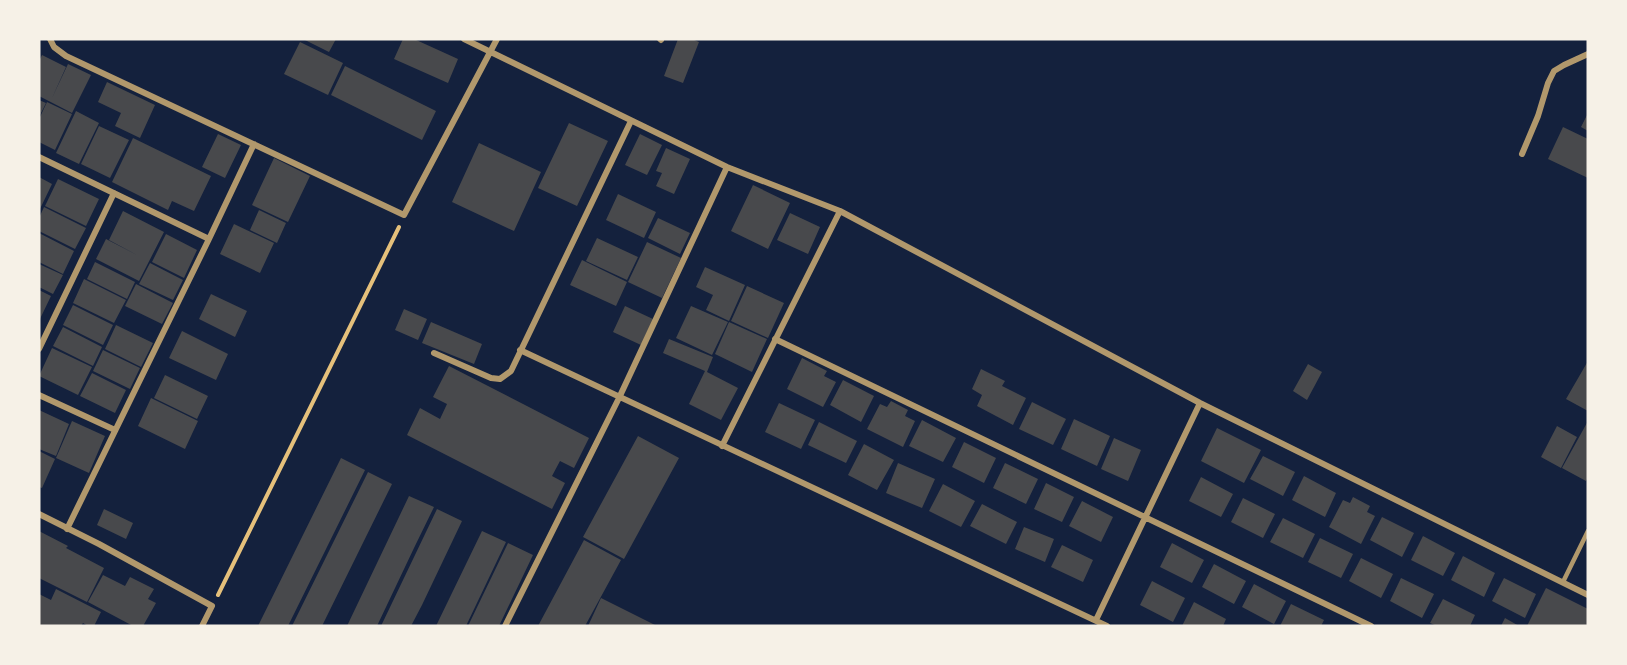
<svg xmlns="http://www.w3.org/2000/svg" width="1627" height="665" font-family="Cabin,sans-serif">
	<rect width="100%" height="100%" fill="#14213d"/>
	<!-- building -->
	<path fill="#48494c" d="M303,39h33l-7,13z
		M403,39h11l44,20 -10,24 -54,-24z
		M678,39h14l7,3 -16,41 -19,-7z
		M300,42l43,21 -15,32 -44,-21z
		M42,55l24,12 -14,31 16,-34 23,11 -19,38 -33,-17v-35z
		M345,66l91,45 -14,29 -91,-45z
		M107,82l48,23 -15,33 -25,-12 6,-13 -23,-11z
		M39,100l7,3 -7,14z
		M47,102l25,12 -17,36 -16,-8v-23z
		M76,111l23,12 -20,41 -23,-11z
		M1588,113v18l-7,-4z
		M569,123l39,18 -31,65 -39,-18z
		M99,126l30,14 -19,38 -29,-14z
		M1563,127l25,12v39l-40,-19z
		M218,134l23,11 -16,33 -23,-11z
		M640,134l22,11 -15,30 -22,-10z
		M133,138l78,38 -17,35 -22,-10 -4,9 -56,-28z
		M479,143l62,29 -27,59 -62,-29z
		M666,148l24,11 -16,35 -18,-8 6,-13 -6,-2z
		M274,158l36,18 -22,46 -36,-17z
		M39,177l13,7 -13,27z
		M58,179l41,20 -13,27 -41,-20z
		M753,185l37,18 -22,46 -37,-18z
		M618,194l38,18 -12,26 -38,-18z
		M44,207l42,21 -11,21 -36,-18v-13z
		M259,210l27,13 -9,20 -27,-13z
		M123,211l41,21 -25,49 -43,-22 10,-20 31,16 -28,-15z
		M790,213l30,14 -12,27 -31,-14z
		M658,218l32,15 -10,21 -32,-16z
		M234,224l40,19 -14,30 -40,-19z
		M39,233l35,18 -11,23 -24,-12z
		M166,234l31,16 -13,28 -32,-16z
		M597,238l41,19 -11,23 -41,-19z
		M647,242l34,16 -19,40 -34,-16z
		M582,260l45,22 -11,24 -46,-21z
		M95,262l40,20 -8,17 -40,-20z
		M150,263l33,17 -10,20 -34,-16z
		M39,264l24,11 -10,19 -14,-7z
		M705,267l40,18 -16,36 -23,-11 7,-15 -17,-8z
		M84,279l42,21 -12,23 -41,-20z
		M136,284l37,19 -11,21 -37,-18z
		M747,286l37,17 -16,35 -37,-17z
		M39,290l12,6 -12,25z
		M211,294l36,17 -12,26 -36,-18z
		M73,305l40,20 -10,20 -40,-20z
		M625,306l28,13 -12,26 -28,-13z
		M691,306l37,16 -16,33 -36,-17z
		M404,309l23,10 -9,21 -23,-10z
		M431,322l51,22 -8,20 -52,-21z
		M729,322l38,17 -15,33 -37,-18z
		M116,325l37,18 -12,24 -36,-18z
		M63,327l39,20 -9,19 -40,-20z
		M182,331l46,23 -12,26 -47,-22z
		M669,339l44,18 -6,15 31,16 -17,32 -32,-16 16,-33 -42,-18z
		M52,348l40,19 -14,28 -39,-19z
		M103,350l37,18 -10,21 -37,-18z
		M802,358l25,13 -3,5 12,6 -13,25 -36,-18z
		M1588,361v50l-22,-12z
		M1308,364l14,8 -15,28 -14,-9z
		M449,366l140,72 -15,30 -14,-7 -8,15 13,7 -13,26 -145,-74 13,-27 20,11 7,-15 -14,-7z
		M981,369l24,12 -3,5 24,12 -13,27 -36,-19 5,-11 -10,-6z
		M92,373l34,17 -11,23 -35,-17z
		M165,375l43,21 -11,23 -43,-21z
		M843,380l31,16 -13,26 -31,-17z
		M151,398l47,23 -13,28 -47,-23z
		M891,401l17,9 -3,6 10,5 -12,26 -36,-18 13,-25 7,3z
		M1032,402l34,17 -13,26 -34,-16z
		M779,403l36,17 -14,29 -36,-17z
		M39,410l30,14 -13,32 -17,-7z
		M1074,419l36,17 -13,30 -36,-17z
		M922,420l34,18 -13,24 -34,-16z
		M72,421l33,15 -16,37 -33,-15z
		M1588,421v56l-2,4 -24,-13z
		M819,422l38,19 -11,22 -38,-18z
		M1557,426l20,11 -16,31 -20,-11z
		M1217,428l44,22 -17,33 -43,-22z
		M638,436l41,22 -55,101 -41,-22z
		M1114,438l27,12 -13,31 -27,-12z
		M964,442l32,16 -12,25 -32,-16z
		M864,444l30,16 -17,30 -29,-15z
		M39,451l16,8 -13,29 -3,-1z
		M1263,456l32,16 -12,24 -33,-17z
		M341,458l24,12 -77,156h-30z
		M898,463l37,16 -13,29 -36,-15z
		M1005,463l33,16 -12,25 -33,-16z
		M368,472l24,12 -70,142h-30z
		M1304,476l32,17 -11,24 -33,-17z
		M1201,477l32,17 -12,23 -32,-16z
		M1046,483l28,14 -12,25 -28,-13z
		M943,484l32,17 -14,26 -32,-16z
		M409,496l25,11 -20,41 -37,78h-30z
		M1353,497l17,9 -3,6 8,4 -14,28 -32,-17 14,-27 7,3z
		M1243,498l32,16 -12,24 -32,-16z
		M1082,501l31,16 -12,25 -32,-16z
		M982,504l35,18 -11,22 -36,-18z
		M104,509l29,14 -7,16 -29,-14z
		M437,509l25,12 -40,84 -11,21h-30z
		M1382,517l32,16 -12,24 -32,-17z
		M1283,518l32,16 -12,24 -33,-16z
		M1024,527l30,12 -9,23 -30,-13z
		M39,531l29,15 -2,2 38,20 -17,34 -48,-24z
		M482,531l24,11 -40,84h-30z
		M1423,536l32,17 -12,23 -32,-16z
		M1320,538l33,16 -12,24 -33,-16z
		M584,540l37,20 -36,66h-47z
		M508,543l25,12 -34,71h-31z
		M1172,543l32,17 -12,23 -32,-16z
		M1062,545l31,15 -10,22 -32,-15z
		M1463,556l32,17 -11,24 -33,-17z
		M1361,558l32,16 -12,24 -32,-17z
		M1214,564l32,17 -12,23 -32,-17z
		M103,575l22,11 5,-9 24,12 -6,10 8,4 -13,23h-10l-45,-24z
		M1401,578l33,16 -12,24 -32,-17z
		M1504,578l32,16 -11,24 -33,-17z
		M1152,581l33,17 -12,24 -33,-17z
		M1254,584l32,17 -12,23 -32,-17z
		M1546,588l42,21v13l-2,4h-59z
		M56,589l45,23 -7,14h-6l-5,-3 -2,3h-42v-32l12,6z
		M601,598l56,28h-69z
		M1443,599l32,16 -5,11h-33l-7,-3z
		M1194,602l32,17 -3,7h-41z
		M1291,604l33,16 -3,6h-41z
		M1505,618l14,8h-18z"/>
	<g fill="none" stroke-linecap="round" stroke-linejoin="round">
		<!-- path -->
		<path stroke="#e5c07b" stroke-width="4" d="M218,595l181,-368"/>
		<!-- service -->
		<path stroke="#b1986c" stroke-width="4.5" d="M1563,582l25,-51"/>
		<!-- minor -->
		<path stroke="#b1986c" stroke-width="6" d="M50,39l4,8 12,9 338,159 93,-176
			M464,39l263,128 113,44 360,192 388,192
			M660,39l1,1
			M1522,154l16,-38 10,-33 6,-12 10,-6 24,-11
			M39,157l170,82
			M775,339l596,287
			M39,349l75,-156
			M520,350l587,276
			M434,353l57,25 9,1 11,-8 120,-250
			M39,395l76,35
			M722,446l118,-235
			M39,514l60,30 113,62 -10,20
			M67,529l142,-290 45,-95
			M1096,620l104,-217
			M505,626l114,-228 108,-231"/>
	</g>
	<!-- border -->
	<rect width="1627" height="665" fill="none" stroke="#f6f1e7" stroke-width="81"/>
</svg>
